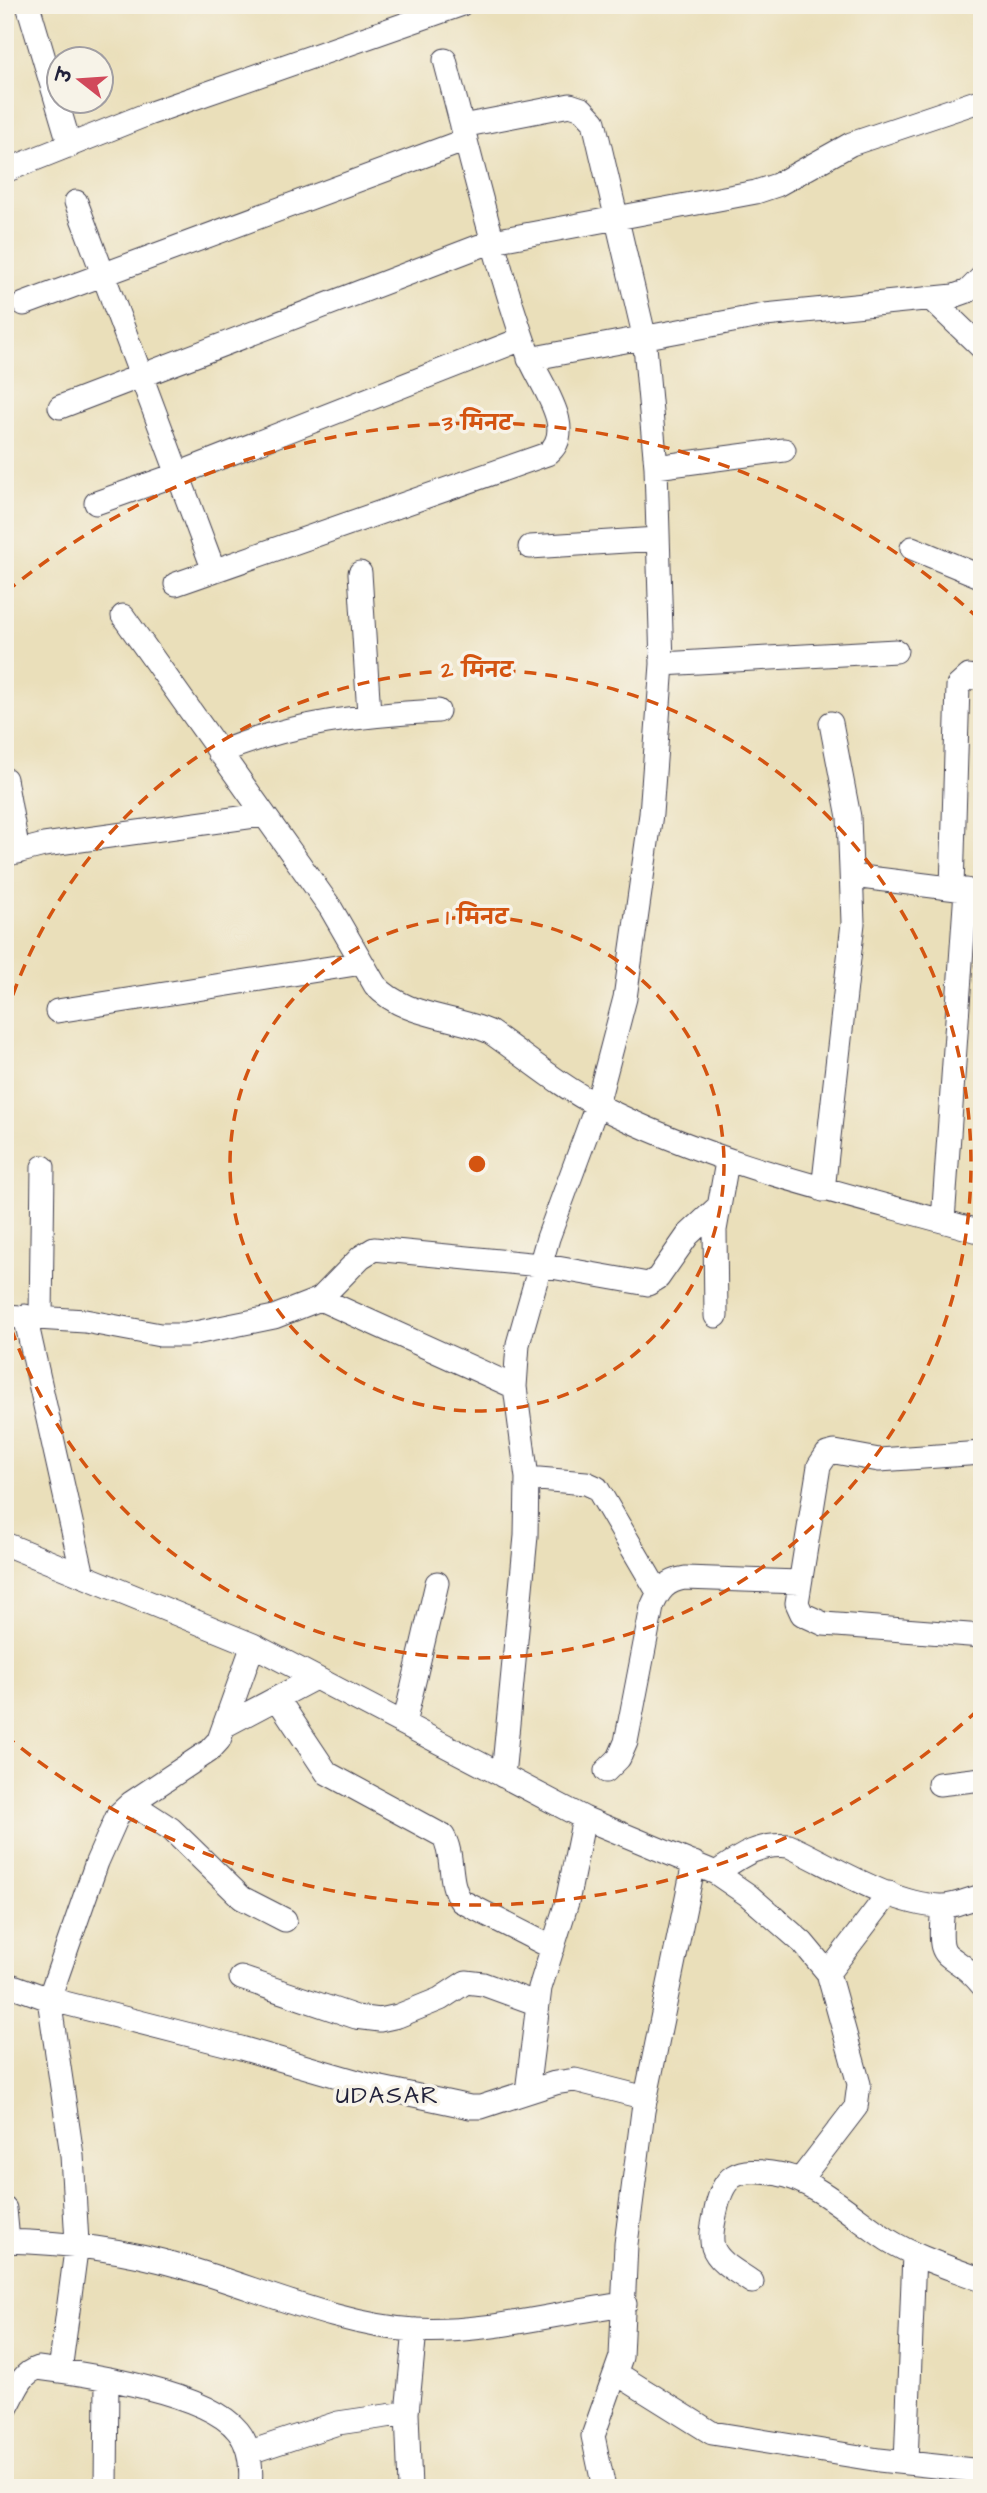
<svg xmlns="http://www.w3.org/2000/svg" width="987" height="2493" font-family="'Architects Daughter','Playpen Sans Deva',sans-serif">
	<rect width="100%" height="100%" fill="#f7f3e8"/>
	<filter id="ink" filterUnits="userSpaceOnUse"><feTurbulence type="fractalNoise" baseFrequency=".0143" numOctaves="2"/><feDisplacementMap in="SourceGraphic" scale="14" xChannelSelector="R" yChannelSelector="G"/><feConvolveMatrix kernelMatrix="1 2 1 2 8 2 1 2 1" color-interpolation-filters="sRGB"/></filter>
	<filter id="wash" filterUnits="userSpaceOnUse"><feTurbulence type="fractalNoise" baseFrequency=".00686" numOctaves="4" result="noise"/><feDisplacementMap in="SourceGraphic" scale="28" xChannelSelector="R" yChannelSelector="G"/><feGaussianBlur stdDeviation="1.57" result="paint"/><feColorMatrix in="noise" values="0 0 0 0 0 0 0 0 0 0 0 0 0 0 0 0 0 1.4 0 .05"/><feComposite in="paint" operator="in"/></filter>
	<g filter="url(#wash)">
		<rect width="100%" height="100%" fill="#eadfba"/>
	</g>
	<g filter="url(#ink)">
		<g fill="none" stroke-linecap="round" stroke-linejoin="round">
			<defs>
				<path id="minor" d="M28,5l42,141
					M462,126l108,-21 12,4 12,13 50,213 12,132 6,197 -11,150 -26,184 -28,107 -49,133 -30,106 -3,43 12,91 -1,58 -23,240
					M5,171l143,-57 312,-109
					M76,202l137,366
					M930,298l52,50
					M24,304l442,-164
					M529,359l236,-44 189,-19 14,-5 14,-14
					M60,407l433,-166 263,-49 21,-7 74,-41 131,-44
					M656,467l128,-17
					M96,503l82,-29 344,-135
					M530,547l128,-8
					M912,548l70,29
					M360,573l9,141
					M176,584l371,-130c32,-24 -9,-72 -19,-100 -34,-96 -57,-196 -83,-294
					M123,616l207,291 45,78c29,32 77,30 115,47 35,24 71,55 109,74 122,62 253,89 383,126
					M662,664l234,-13
					M219,753c69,-30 144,-38 219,-42
					M5,779l13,73
					M5,855l39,-10 218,-30
					M853,876l112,14
					M952,888l6,-202 11,-10 13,2
					M57,1011l305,-48
					M823,1190l30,-267 -4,-106 -18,-94
					M943,1221l23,-331
					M320,1299l195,88
					M5,1316l80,5 75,14h25l89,-18 46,-18 41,-42 13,-8 166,16 108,19 10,-6 30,-43 29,-27
					M25,1316l58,260
					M41,1316l2,-149
					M716,1316l-1,-86 12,-68
					M982,1453l-103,7 -44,-8 -8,2 -8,12 -22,137 5,11 22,10 158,12
					M527,1478l59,5 11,5 61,104
					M5,1544l248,101 331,173 132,55 32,22 55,48 25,30 31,111 -3,23 -56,73
					M277,1698l50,75 116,63c12,20 4,46 18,65l92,47
					M404,1724l33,-141
					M226,1725l89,-47
					M606,1771l13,-13 7,-16 26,-135c7,-17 14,-26 33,-29l115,4
					M939,1784l43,-5
					M131,1803l40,26 71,69 43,22
					M716,1873c25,-17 42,-30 73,-27 43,20 104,59 151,60 13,1 29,-7 42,-10
					M943,1907c-7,65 6,37 39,78
					M828,1973l61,-80
					M241,1978l115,39 24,3 18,-4 42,-17 26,-17 17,2 55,20
					M5,1983l44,16 192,49 131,38 98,21h11l74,-24 20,-3 71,18
					M527,2092l13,-104 27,-86 17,-84
					M5,2209l3,32
					M5,2241c61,2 119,8 178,26 74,21 154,58 231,63 70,4 141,-17 211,-26
					M752,2282c-12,-9 -34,-19 -39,-35 -3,-10 0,-22 2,-32 8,-42 21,-48 63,-41 36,5 79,46 110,66 29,18 63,28 94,40
					M60,2371l17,-128 -5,-88 -23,-156 48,-137 21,-47 13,-12 78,-52 10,-11 34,-95
					M616,2373l96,60 167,27 103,11
					M5,2410c10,-15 14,-36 33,-42 49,6 169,24 200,63 13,16 14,37 12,57
					M250,2452l88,-29 69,-10
					M906,2463l8,-209
					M106,2488l1,-108
					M410,2488l-3,-75 8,-83
					M604,2488l-11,-52 28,-79 5,-113 17,-133 51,-248"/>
			</defs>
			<!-- minor casing -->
			<use href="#minor" stroke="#403e4e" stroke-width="25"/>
			<!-- minor -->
			<use href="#minor" stroke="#fff" stroke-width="23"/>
		</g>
	</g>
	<!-- distance rings -->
	<g fill="none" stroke="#d45411" stroke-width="3.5" stroke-dasharray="12 9">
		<circle cx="477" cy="1164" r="247"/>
		<path d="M6 1015A494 494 0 1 1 6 1313"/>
		<path d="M978 1710A741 741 0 0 1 6 1736M6 592A741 741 0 0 1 978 618"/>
	</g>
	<g text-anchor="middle" stroke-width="7" stroke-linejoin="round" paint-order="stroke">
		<!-- quarter labels -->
		<g font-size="24" letter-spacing="2" fill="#22223b" stroke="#f7f3e8">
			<text x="388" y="2103">UDASAR</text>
		</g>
	</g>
	<circle cx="477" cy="1164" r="10" fill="#d45411" stroke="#f7f3e8" stroke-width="3.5"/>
	<g font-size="21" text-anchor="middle" font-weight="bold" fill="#d45411" stroke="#f7f3e8" stroke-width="7" stroke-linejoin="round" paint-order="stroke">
		<text x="477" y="430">3 मिनट</text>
		<text x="477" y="677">2 मिनट</text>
		<text x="477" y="924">1 मिनट</text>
	</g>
	<!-- margin -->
	<rect width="987" height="2493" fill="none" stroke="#f7f3e8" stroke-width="28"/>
	<!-- north arrow -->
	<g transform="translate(80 80) rotate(287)"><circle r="33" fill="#f7f3e8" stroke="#a29fa3" stroke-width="2"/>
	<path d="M0-5L12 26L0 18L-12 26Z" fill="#d1495b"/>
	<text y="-10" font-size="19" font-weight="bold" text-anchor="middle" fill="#22223b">उ</text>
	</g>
</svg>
